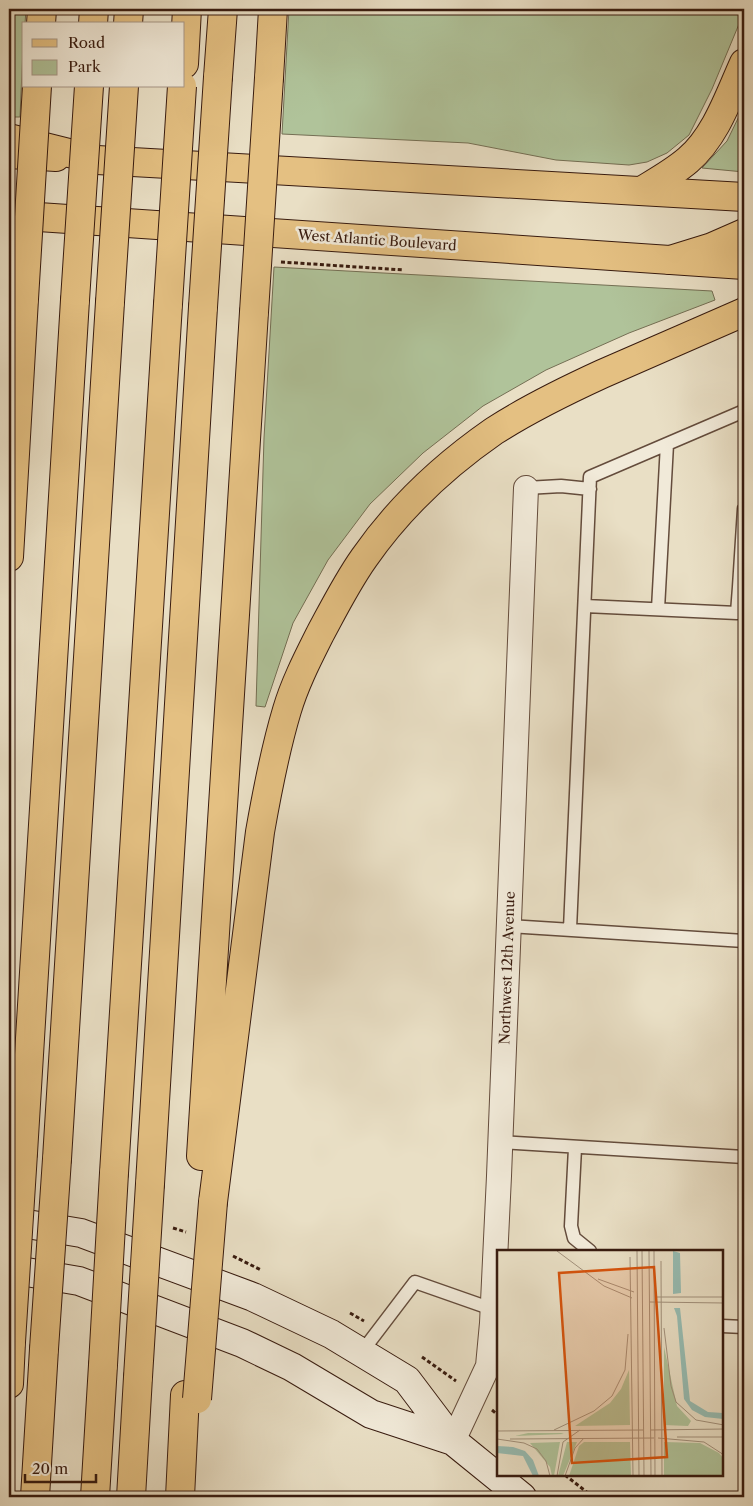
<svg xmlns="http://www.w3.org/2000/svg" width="753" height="1506" font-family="'Libre Caslon Text',serif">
	<rect width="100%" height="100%" fill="#e9dfc5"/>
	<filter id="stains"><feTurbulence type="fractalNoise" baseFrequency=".004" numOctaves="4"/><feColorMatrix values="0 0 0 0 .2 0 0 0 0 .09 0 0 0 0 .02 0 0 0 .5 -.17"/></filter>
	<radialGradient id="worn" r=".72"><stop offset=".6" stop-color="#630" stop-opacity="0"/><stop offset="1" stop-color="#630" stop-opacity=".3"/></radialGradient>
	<!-- green -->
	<path fill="#b0c39a" stroke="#746f54" d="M9,9h17l-1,15h-1l-4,93h-11z
		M289,9h455v3l-32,77 -23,46 -22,18 -20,9 -18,3 -73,-5 -88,-17 -186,-9z
		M744,106v66l-42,-4 25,-27z
		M274,267l438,24 3,9 -86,33 -83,37 -63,36 -60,47 -53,51 -42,56 -35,63 -28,84 -9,-1 8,-268z"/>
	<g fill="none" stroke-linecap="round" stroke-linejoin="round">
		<defs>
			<path id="service" d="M526,488l35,-2 29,3
				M744,509l-5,78h5
				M585,606l152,7 2,-26
				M658,609l9,-165
				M509,926l235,15
				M570,929l20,-452 154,-66
				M500,1142l244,15
				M575,1148l-4,78 3,12 16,13
				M722,1326l22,1
				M361,1353l54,-71 77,27"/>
			<path id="minor" d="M453,1441l35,-75 4,-43 7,-147 27,-688"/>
			<path id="secondary" d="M9,1221l72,12 172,64 78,37 76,46 46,61 69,56
				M9,1269l70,12 163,62 50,24 79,47 82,27"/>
			<path id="primary" d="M9,154l47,3
				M97,160l647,37
				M9,215l735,50"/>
			<path id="motorway" d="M41,24l1,-15
				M93,24l1,-15
				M128,24l1,-15
				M184,64l3,-55
				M218,77l5,-68
				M269,78l4,-69
				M9,138l84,21
				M643,190c15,-9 31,-18 45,-30 28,-24 41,-64 56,-97
				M670,260l42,-13 32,-14
				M9,557l15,-258
				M23,1153l52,-853
				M201,1156l53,-844
				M57,1159l53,-857
				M114,1173l54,-869
				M150,1184l53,-877
				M213,1202l47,-370c7,-40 15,-82 27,-122 8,-27 21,-52 33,-76 14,-26 27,-52 44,-76 34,-49 81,-93 130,-127 34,-22 71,-40 108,-57 47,-21 95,-41 142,-62
				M9,1384l2,-42
				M35,1497l9,-148
				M95,1497l8,-132
				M131,1497l7,-120
				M180,1497l5,-102"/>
		</defs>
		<!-- service casing -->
		<use href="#service" stroke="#644c3c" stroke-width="15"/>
		<!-- minor casing -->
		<use href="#minor" stroke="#644c3c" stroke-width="26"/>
		<!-- secondary casing -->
		<use href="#secondary" stroke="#381b0f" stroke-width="30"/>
		<!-- primary casing -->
		<use href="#primary" stroke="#381b0f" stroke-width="30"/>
		<!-- motorway casing -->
		<use href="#motorway" stroke="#381b0f" stroke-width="30"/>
		<!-- path -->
		<path stroke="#381b0f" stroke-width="3" stroke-dasharray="4 2.5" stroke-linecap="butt" d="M281,262l123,8
			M743,348h1
			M173,1228l13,4
			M233,1256l28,14
			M350,1313l14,8
			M422,1357l34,24
			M492,1410l6,5
			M565,1475l28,22"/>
		<!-- service -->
		<use href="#service" stroke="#f1ead9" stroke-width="12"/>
		<!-- minor -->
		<use href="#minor" stroke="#f1ead9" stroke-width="24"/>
		<!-- secondary -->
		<use href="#secondary" stroke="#f1ead9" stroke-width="28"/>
		<!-- primary -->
		<use href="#primary" stroke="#e4c082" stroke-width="28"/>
		<!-- motorway -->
		<use href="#motorway" stroke="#e4c082" stroke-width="28"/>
		<defs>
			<path id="motorway-bridge" d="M24,299l13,-213
				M75,300l14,-214
				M110,302l14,-216
				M168,304l14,-218
				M203,307l15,-230
				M254,312l15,-234
				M11,1342l12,-189
				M44,1349l13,-190
				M103,1365l11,-192
				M138,1377l12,-193
				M197,1399l16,-197"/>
		</defs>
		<!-- motorway-bridge casing -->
		<use href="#motorway-bridge" stroke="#381b0f" stroke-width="30" stroke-linecap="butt"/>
		<!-- motorway-bridge -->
		<use href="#motorway-bridge" stroke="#e4c082" stroke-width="28"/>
	</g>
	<g text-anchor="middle" stroke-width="5" stroke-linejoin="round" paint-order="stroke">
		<!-- street labels -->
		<g font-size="14" fill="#381b0f" stroke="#f1ead9">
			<text transform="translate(377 240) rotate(4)" y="5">West Atlantic Boulevard</text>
			<text transform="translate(507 968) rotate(-88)" y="5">Northwest 12th Avenue</text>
		</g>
	</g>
	<!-- overview -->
	<g transform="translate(497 1250)">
		<rect width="226" height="226" fill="#e9dfc5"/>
		<path d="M167,97l13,59 14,15 -3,5 -24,-1zM132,120l1,55 -55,1 35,-23 11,-14zM31,183h33l3,1 -49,2zM63,192l-6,34h-2l-2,-9 -20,-24zM70,192h10l-14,34h-5zM87,192h46l1,34h-62l10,-30zM167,192l36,1 19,10 4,5v18h-59z" fill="#b0c39a"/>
		<path d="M176,1l7,2 1,40 -8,1zM177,58h6l10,93 18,11 15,1v6l-18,-2 -13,-7 -8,-11 -7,-83zM0,196l16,1 12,4 8,9 6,16h-6l-10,-20 -26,-3z" fill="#97bdb3"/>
		<path fill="none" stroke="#a2917c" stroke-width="1" d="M60,1l47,35 28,12M140,1l2,225M145,1l2,225M152,1l2,225M157,1l1,225M133,7l3,219M164,11l1,215M101,29l36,13M160,47h67M153,52l74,1M167,78l7,58 5,16 20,18 28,5M57,180l40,-19 18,-15 13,-26 3,-36M154,180l73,-1M0,181l146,-1M180,187h47M161,188l46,4 20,13M0,189l27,4 13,6 9,12 4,15M13,189l144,-1M60,226l6,-34 17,-12M68,226l10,-28 9,-10"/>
		<path fill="#d6530c" fill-opacity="0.15" stroke="#d6530c" stroke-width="2.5" d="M157,17l13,190 -95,6 -13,-190z"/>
		<rect width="226" height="226" fill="none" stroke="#381b0f" stroke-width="2.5"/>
	</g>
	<!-- margin -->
	<rect width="753" height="1506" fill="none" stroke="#e9dfc5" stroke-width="30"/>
	<rect x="10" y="10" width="733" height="1486" fill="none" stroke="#381b0f" stroke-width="2.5"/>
	<rect x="15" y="15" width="723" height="1476" fill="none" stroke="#381b0f"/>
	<!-- legend -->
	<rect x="22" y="22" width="162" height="65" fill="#f1ead9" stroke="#a79788"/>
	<rect x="32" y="39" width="25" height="8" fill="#e4c082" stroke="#a79788"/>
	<text x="68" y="48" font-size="15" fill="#381b0f">Road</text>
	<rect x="32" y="60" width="25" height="15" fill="#b0c39a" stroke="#a79788"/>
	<text x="68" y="72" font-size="15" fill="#381b0f">Park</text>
	<!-- scale -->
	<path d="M25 1474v8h71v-8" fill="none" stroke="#381b0f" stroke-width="2.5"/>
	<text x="32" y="1474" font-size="15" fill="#381b0f" stroke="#f1ead9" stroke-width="4" paint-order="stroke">20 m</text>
	<rect width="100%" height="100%" filter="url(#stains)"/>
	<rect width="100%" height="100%" fill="url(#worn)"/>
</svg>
